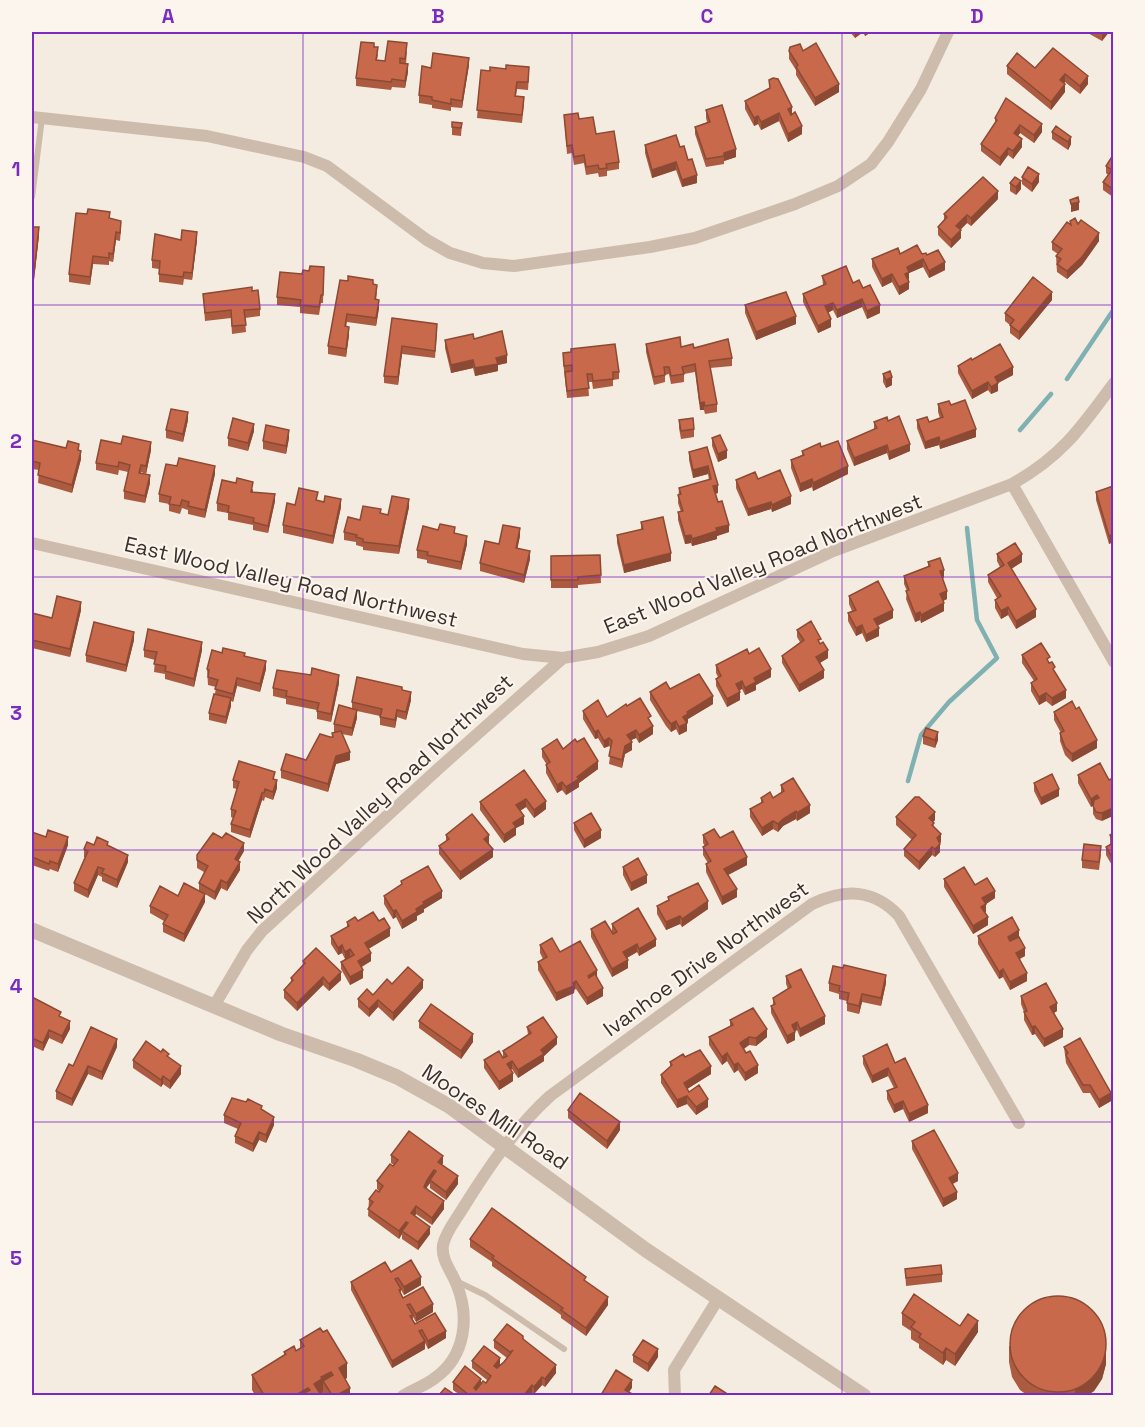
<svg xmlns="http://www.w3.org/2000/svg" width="1145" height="1427" font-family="'Space Grotesk',sans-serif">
	<rect width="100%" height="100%" fill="#f4ebe1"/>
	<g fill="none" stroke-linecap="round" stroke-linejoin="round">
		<!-- stream -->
		<path stroke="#7fb0b2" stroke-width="4.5" d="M1067,379l47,-70
			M1020,430l31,-36
			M908,781l13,-46 28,-33 48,-44 -20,-38 -10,-92"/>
		<!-- service -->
		<path stroke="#cdbbac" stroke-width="6" d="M32,197l10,-79
			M456,1281l29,14 79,54"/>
		<!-- minor -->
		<path stroke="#cdbbac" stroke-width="12" d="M32,117l175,19 97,21 23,9 100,74 23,13 33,10 31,3 136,-19 45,-9 100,-34 43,-18 33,-22 17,-22 33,-53 27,-57
			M1012,484l102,178
			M32,543l491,111 40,4 35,-6 51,-16 182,-84 181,-68c49,-27 69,-56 102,-101
			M214,1006l33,-56 15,-19 176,-162 125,-111
			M403,1396c10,-7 22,-10 32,-18 31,-22 35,-62 21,-95 -5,-13 -15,-23 -13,-38 3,-14 13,-25 20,-37 25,-40 52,-80 87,-112l262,-192c32,-15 61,-16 87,12l120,207
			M675,1396l-1,-26 44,-71"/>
		<!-- tertiary -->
		<path stroke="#cdbbac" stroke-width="15" d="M32,930l249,104 75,26 41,17 52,29 197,144 218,146"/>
	</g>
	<!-- wall -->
	<path fill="#ac5a40" d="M850,32h21l-6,4 -2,-4 -8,6z
		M1086,32h23l-7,9z
		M374,47l4,8 -1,5 8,1 22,-10 -1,13 2,8 -3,16 -13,-1 -1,3 -35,-4v-8z
		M1053,48l35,36 -8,10 -15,-12 -1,1 1,9 -14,18 -44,-36v-8l28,2z
		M789,51h14l36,41 -24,14 -19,-31v-5l-7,-11z
		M469,65l-7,43 -11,-1v4l-19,-3v-3l-13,-2v-8l12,-27z
		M481,70l48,5 -1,15 -11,-1 -1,7 8,8 -2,19 -45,-5z
		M745,101l47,13 10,20 -14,8 -9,-21 -18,9 -3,-6 -4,2 -9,-17z
		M706,110l30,47 -12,4v3l-18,3 -11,-33v-7l12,-5 -1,-4z
		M564,115l15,4 17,15 23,28v7l-12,2v5l-8,1 -1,-4 -12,2 -2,-12 -10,2 -2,-12 -5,1z
		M995,118l47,14 -8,11 -14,-10 -2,3 4,11 -9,12 -5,-4 -8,11 -19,-15v-7l14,-21z
		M452,122l10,1 -1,13 -9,-1z
		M1056,126l15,18 -3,6 -16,-11v-7z
		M645,145l35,2 17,36 -15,4 -6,-17 -24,8 -7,-25z
		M1113,155v42l-10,-7v-8l5,-7 -2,-2v-7z
		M1022,177l17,5 -7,10 -10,-8z
		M1010,183l11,6 -5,6 -6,-4z
		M998,199l-27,27 -4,-3 -7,7 1,8 -10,10 -13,-13v-8l6,-6v-7z
		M110,218l11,11 -1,12 -4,-1 -3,22 -4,-1v4l-16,-1 -3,21 -21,-3v-8z
		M1070,221l8,3 21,17 -17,24 -15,14 -10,-7 -1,-16 2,-2 -6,-4v-8l18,-18z
		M32,227l7,8 -5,45h-2z
		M181,240h16l-5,40 -8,-1 -1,6 -24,-3v-13l-7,-1v-8z
		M900,254l27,1 18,15 -16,8 -6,-11 -14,6v6l-1,1 1,9 -10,6 -7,-13 -10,5 -10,-20v-8z
		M324,267l-1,36h-2l-2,12 -19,-2v-6l-23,-2v-8l25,-23 7,-3z
		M822,276l31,7 10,5 17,25 -13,6 -5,-12 -25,11 -4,-8 -5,3 3,14 -13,6 -15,-31v-8l20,-9z
		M340,280l33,4 4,9 -1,7 3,8 -3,18 -29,-4 -1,5 3,8 -3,22 -18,-3v-8z
		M252,291l8,18v7l-15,2 1,14 -14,2 -1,-16 -26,3 -2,-27z
		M1052,300l-33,40 -9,-7v-8l-5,-4v-8z
		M745,305l51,19 -40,16 -11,-27z
		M392,318l45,14 -2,26 -33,-4 -4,31 -14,-2v-7z
		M474,339l33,24 -9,2v6l-23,5 -2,-8 -22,5 -6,-25v-8z
		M646,344l48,4 38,10v8l-22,2 7,36v8l-12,2 -1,-4h-4l-5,-38 -11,2v8l-13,2 -2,-10 -4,1v7l-11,3 -8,-33z
		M563,353l56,19v7l-6,1v6l-20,3 -1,-7h-4l1,14 -22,2 -4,-37z
		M972,360l41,15 -15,8v8l-7,3 -3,-4 -16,9 -14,-26v-7z
		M883,374l9,11 -6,3 -3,-6z
		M938,404l13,1 25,32 -36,12 -1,-4 -14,4 -8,-21v-8l12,2 11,-4 -2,-6z
		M188,420l-5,22 -17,-4v-8z
		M679,420l15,9v8l-13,2 -2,-11z
		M874,422l36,29 -21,9 -2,-7 -33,13 -7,-17v-8l27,-11z
		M254,431l-6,20 -20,-5v-8z
		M289,438l-3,16 -23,-5v-8z
		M712,438l15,20 -9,4 -6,-16z
		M32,440l47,11 2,8 -9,34 -34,-10 1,-13 -7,-1z
		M707,447l11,46 -3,1 14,38 -12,4v3l-25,7 -1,-3 -6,1 -7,-24v-8h3l-3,-9 1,-15 30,-8 -1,-6 -15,4 -4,-18v-8z
		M821,447l27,27 -35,17 -1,-4 -12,5 -9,-24v-8l11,-5v-4z
		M151,450l-5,24 -5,-2v1l9,10 -5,20 -21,-4v-8l4,-19 -9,-2 -1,5 -22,-5v-7z
		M215,474l-10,44 -17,-4v-4l-6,-2 -2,6 -11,-3v-7l-10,-2v-8z
		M758,479l33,25 -19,8 -1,-3 -23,7 -12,-28v-8z
		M1113,486v63l-2,-6 -2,1 -13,-44v-8z
		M253,489v3l22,9 -7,32 -15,-3v-5l-25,-5v-7l-11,-2v-8z
		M318,501l23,6 -8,37 -50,-11v-8l12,-20z
		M409,507l-10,47 -36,-4v-3l-7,-2v-3l-12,-2v-8l16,-12 21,-6 7,1z
		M641,522l30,39 -47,12 -7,-30v-8l24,-5z
		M455,534l12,10 -6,26 -34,-7v-3l-10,-2v-8z
		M520,536l-3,12 13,11 -6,24 -44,-12v-8l19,-19z
		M997,554l25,8 -11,7 25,48 -20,12 -8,-14 -7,4 -6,-11v-8l2,-2 -9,-16v-7l12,-8 -3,-6z
		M600,555l1,28 -23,2v3h-27v-32z
		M928,562l16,16h-2l5,21 -4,2 1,10 -23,12 -1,-3 -5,2 -9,-23 1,-8 -3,-7v-8l24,-9z
		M849,596l44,22 -16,8 2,10 -13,6 -4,-9 -6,3 -8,-15v-8l4,-2 -3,-7z
		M81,610l-11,47 -38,-9v-35l20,5z
		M797,630l24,13 7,15 -8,5 4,15 -25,14 -17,-29v-7l18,-14 -3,-5z
		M134,640l-8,32 -40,-10v-7z
		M144,650h58l-8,37 -29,-8v-5l-11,-2 1,-12 -11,-3z
		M222,653l23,3 21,13 -6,23 -23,-6 -4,16 -2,-1v5l-5,18 -17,-4v-7l6,-19 1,-7 -8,-2 -1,-16z
		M749,654l22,23 -15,8v5l-11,5 -3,-6 -3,1 1,10 -13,7 -11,-21v-7l2,-2 -2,-4v-8z
		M1022,655l28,8 16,35 -14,8 -6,-5 -7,4 -8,-14v-8l3,-2 -12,-18z
		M339,683l-8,39 -14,-3v-9l-31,-6v-5l-13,-3v-8z
		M670,689l43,15 -25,15v3l-1,1v8l-8,4 -3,-6 -5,3 -5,-6 -16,-26v-8z
		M402,690l9,10 -5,20 -9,-3 -2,11 -15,-3v-9l-23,-5v7l-5,18 -10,-2 8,26 -14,4 -8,28 -47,-14v-8l25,-10 24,-23h2v-4l4,-1h-2v-8l18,-16v-6z
		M627,706l24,16 2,12 -14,9 -3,-5 -5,2 1,10 -7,4 -3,14 -13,-4 2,-16 -2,-2 -5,2 -6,-10 -3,1 -12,-20v-8l24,6z
		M1054,712l43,36 -25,14 -7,-7 -5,-14v-8h1l-7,-13z
		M923,736l15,4 -3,8 -12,-4z
		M577,742l21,27 -19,14v4l-13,8 -4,-5 -5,3 -11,-20v-8h1l-5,-8v-8h21z
		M524,770l22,39 -12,9 -8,-11 -6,4 4,13 -8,4v7l-12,8 -24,-33v-8z
		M1078,775l31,5 -7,41 -6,-2 -3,-5v-9l-2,2 -13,-24z
		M233,780h42l2,8 -4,12 -8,-3 -1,4 -2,-1 -12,38 -19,-6v-8l2,-6 -2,-1v-8l6,-20 -4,-1z
		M1034,783l25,13 -18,9 -7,-14z
		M781,785l29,28 -13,8 -1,-2 -13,7 -5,6 -5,-3 -11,7 -12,-19v-8l11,-6v-5h12l8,-5z
		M896,817l39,3 -2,2 1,5 7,15 -2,2 1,8 -5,5 -3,-2 -13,15 -15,-14v-7l8,-9 -16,-15z
		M574,823l27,15 -17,10 -10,-18z
		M32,832l36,13 -10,27 -8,-3 -1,2 -17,-6z
		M1113,833v34l-7,-12v-8l4,-3v-9z
		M446,835l43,8 4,14 -33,23 -21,-26v-8l7,-5z
		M703,835l17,3 27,27 -19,10 9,22 -15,8 -16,-33v-8l2,-1 -5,-8v-8l2,-1 -2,-3z
		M94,845l14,1 20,16 -11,26 -15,-7v-4l-4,-2 -10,23 -14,-7v-8l11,-26h-1v-8z
		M244,851l-6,10 2,9 -13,21 -6,-3 -6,12 -10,-6v8l-21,40 -21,-10v-8l1,-3 -14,-8v-7l28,-10 21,-5v-8l5,-11 -7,-4v-13z
		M1101,854l-2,16 -17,-2v-8z
		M623,867l24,16 -16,8 -8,-16z
		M944,879l31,6 20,13 -9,6v8h-1l3,13 -15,9 -29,-47z
		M401,881l41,17 -18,11v3l-7,4v4l-15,9 -6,-12 -3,2 -9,-15v-8l17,-12z
		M668,897l40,12 -26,18 -2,-3 -14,6 -9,-16v-8l11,-6z
		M358,921h21l11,15 -22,13 3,12 -9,6 1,11 -13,7 -9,-16v-7l4,-3 -3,-6 -4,2 -7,-11v-8l16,-9v-5z
		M612,924l44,22 -17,10 -2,-4 -10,6 1,10 -16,9 -21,-40v-8l23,5 -2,-2z
		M978,936l41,1 6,19 -5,3 7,22 -17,9 -7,-13 -4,2 -21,-35z
		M540,945l20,7 37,26 6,18 -16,9 -11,-16 -2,1v3l-18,8 -18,-31v-8l5,-3 -3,-6z
		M303,961l38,19 -12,11 -6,-6 -26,26 -13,-13v-8l7,-7v-5l12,-13z
		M786,976l39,48 -25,13 -3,-7 -2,1v9l-8,4 -16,-31v-7l2,-1v-7l15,-9 -2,-5z
		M829,983h57l-5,23 -19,-4 -3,12 -12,-3v-10l-8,-2v-5l-10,-3z
		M392,984l31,4 -30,33 -15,-14 -9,10 -11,-10v-8l15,-4z
		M1021,996l36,15 -3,2 9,24 -19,10 -9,-13 -3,1 -8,-15v-8l-3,-8z
		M32,997l29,20 9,12 -8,15 -13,-6 -6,13 -11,-5z
		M730,1020l37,17 -11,9 -7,-1 -5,4 14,24 -13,8 -7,-11 -4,3 -7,-12 -5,4 -13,-20v-8l21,-11z
		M419,1021l54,21 -12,17 -42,-31z
		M527,1027l30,17 -13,12v5l-26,17 -6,-9h-1l2,12 -14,9 -15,-22v-8l19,-2v-7l25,-16z
		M117,1047l-15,33 -14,-6 -16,32 -16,-7v-8l17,-25z
		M1064,1047l47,54 -12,7 -9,-15h-7l-17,-30z
		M863,1056l32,7 33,50 -19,9 -6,-13 -9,4 -7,-14v-8l7,-3 -6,-12 -16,7 -9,-19z
		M685,1057l26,17 -24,15 2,3 19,15 -12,8 -9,-11 -10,4 -16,-25v-8l9,-8v-5z
		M169,1058l12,16 -11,15 -7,-5 -2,3 -28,-19v-8z
		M262,1110l12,15 -8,18 -7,-3 -6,12 -18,-9v-7l3,-7 -14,-6v-8z
		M568,1110l52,20 -13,19 -39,-31z
		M912,1141l46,40 -5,3 4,15 -14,8 -31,-58z
		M391,1155l52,8 -1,2 16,19 -12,16 -16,-12v-5l-3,4v1l17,21 -12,16 -16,-11 -1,2 15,18 -12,16 -16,-11v-5l-3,5 -31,-23 1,-17 10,-8 -2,-2v-8l17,-16 -3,-2z
		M470,1239l116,43 22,23 -22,31 -25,-18v-3l-69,-49v-4l-22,-15z
		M905,1269l37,5v8l-36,4z
		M391,1272l30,13 -17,10 -3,-5v3l2,5 30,14 -17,10 -3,-5v3l2,4 31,14 -18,11 -3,-6v6l-33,19 -41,-78v-8z
		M902,1313l58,13 18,6 -23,34 -9,-6 -3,5 -24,-17v-4l-8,-5v-8l-9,-6z
		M300,1340l47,38 -2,1 5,16h-27v-3l-2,3h-66l-3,-5v-15l32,-20v-3l12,-1 4,-3z
		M494,1340h29l33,33 -11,14 -3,-2 -8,9 -2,-1 -2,2h-70l-7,-5v-8l28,2 5,-1 1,-3 -15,-12v-7l28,4 7,-7 -13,-10z
		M1009,1346l97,18 -4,15 -8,12 -6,4h-61l-7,-5 -8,-13 -3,-15z
		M633,1355l25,2 -10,15 -15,-10z"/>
	<!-- shaded-wall -->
	<path fill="#8c4a34" d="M855,32h8l-8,6z
		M865,32h6l-6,4z
		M1104,32h5l-7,9v-8z
		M469,58v7l-7,43v-7z
		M408,64v8l-3,16v-7z
		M1065,74v8l-5,6v-8z
		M1088,76v8l-8,10v-8z
		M839,84v8l-24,14v-8z
		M1065,84v8l-14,18v-8z
		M792,107v8l-4,2v-8z
		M779,113v8l-18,9v-8z
		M758,116v8l-4,2v-8z
		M1042,124v8l-8,11v-8z
		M1020,125v8l-6,8v-8z
		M802,126v8l-14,8v-8z
		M1071,137v7l-3,6v-8z
		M1022,139v8l-9,12v-8z
		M1008,148v7l-8,11v-8z
		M736,149v8l-12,4v-8z
		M676,162v8l-24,8v-8z
		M1039,174v8l-7,10v-8z
		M697,175v8l-15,4v-7z
		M1021,181v8l-5,6v-8z
		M998,191v8l-27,27v-8z
		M1079,202v8l-8,2v-8z
		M967,215v8l-11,11v-8z
		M39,227v8l-5,45v-8z
		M961,230v8l-10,10v-8z
		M116,232v8l-3,22v-8z
		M197,232v8l-5,40v-7z
		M1099,233v8l-17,24 -15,14v-8z
		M93,256v8l-3,21v-8z
		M923,259v8l-14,6v6l-4,3v-8l2,-7z
		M945,262v8l-16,8v-7z
		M892,274v8l-10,5v-8z
		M909,282v7l-10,6v-8z
		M1052,292v8l-33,40v-8z
		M862,299v8l-25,11v-8z
		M379,300v8l-3,18v-8z
		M833,303v7l-8,4v-8z
		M880,305v8l-13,6v-8z
		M796,316v8l-40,16v-8z
		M831,319v8l-13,6v-7z
		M349,327v8l-3,22v-8z
		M402,346v8l-4,31v-8z
		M507,355v8l-9,2v6l-23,5v-8l21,-10z
		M473,360v8l-22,5v-8z
		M1013,367v8l-15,8v8l-7,3v-7l4,-10z
		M892,377v8l-6,3v-8z
		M988,382v8l-16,9v-8z
		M704,402v8h-4v-7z
		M188,412v8l-5,22v-8z
		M254,424v7l-6,20v-8z
		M976,429v8l-36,12v-7z
		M289,430v8l-3,16v-8z
		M939,437v8l-14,4v-7z
		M151,442v8l-5,24v-8z
		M910,444v7l-21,9v-8z
		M887,445v8l-33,13v-8z
		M727,450v8l-9,4v-8z
		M81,451v8l-9,34v-8z
		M215,466v8l-10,44v-8z
		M708,466v8l-15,4v-8z
		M848,466v8l-35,17v-8z
		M150,475v8l-5,20v-7z
		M812,479v8l-12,5v-8z
		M718,485v8l-5,1v-8z
		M275,494v7l-7,32v-7z
		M791,496v8l-19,8v-7z
		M341,499v8l-8,37v-8z
		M409,499v8l-10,47v-8z
		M771,502v7l-23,7v-7z
		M729,525v7l-12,4v3l-25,7v-7l24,-11z
		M520,528v8l-4,20v-8z
		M691,535v8l-6,1v-8z
		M1111,535v8l-2,1v-8z
		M467,536v8l-6,26v-8z
		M530,551v8l-6,24v-8z
		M671,553v8l-47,12v-8z
		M1022,554v8l-14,9v-8z
		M944,570v8l-4,1v-8z
		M947,591v8l-7,3v-8z
		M81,602v8l-11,47v-8z
		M944,603v8l-23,12v-8z
		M1008,607v8l-7,4v-8z
		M1036,609v8l-20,12v-8z
		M893,610v8l-19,9v-8z
		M920,612v8l-5,2v-8z
		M862,625v8l-6,3v-8z
		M879,628v8l-13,6v-7z
		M134,632v8l-8,32v-7z
		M202,642v8l-8,37v-8z
		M828,650v8l-12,7v-8z
		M266,661v8l-6,23v-8z
		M771,669v8l-15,8v5l-11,5v-7l9,-10z
		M824,670v8l-25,14v-7z
		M339,675v8l-8,39v-8z
		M237,678v8l-4,16v-8z
		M742,681v8l-6,3v-8z
		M1066,690v8l-14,8v-8z
		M411,692v8l-5,20v-8z
		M740,692v8l-13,7v-8z
		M1046,693v8l-7,4v-8z
		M713,696v8l-25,15v3l-1,1v8l-8,4v-8l8,-15z
		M231,698v8l-5,18v-7z
		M357,710v8l-5,18v-8z
		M397,710v7l-2,11v-8z
		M676,721v8l-5,3v-8z
		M653,726v8l-14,9v-8z
		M598,730v8l-3,1v-7z
		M636,730v8l-9,4v-7z
		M938,732v8l-3,8v-8z
		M609,738v8l-5,2v-7z
		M1097,740v8l-25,14v-8z
		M632,742v8l-7,4 -3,14v-8l3,-14z
		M350,752v8l-14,4 -8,28v-8l8,-28z
		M598,761v8l-19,14v4l-13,8v-8l11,-10z
		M277,780v8l-4,12v-8z
		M562,782v8l-5,3v-8z
		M1059,789v7l-18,9v-7z
		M262,793v7l-12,38v-8z
		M1097,795v8l-6,4v-8z
		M526,799v8l-10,6v-8z
		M546,801v8l-12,9v-8z
		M810,805v8l-13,8v-8z
		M1113,808v8l-11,5v-8z
		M796,811v8l-13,7 -5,6v-8l5,-5z
		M935,812v8l-6,6v-8z
		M524,816v8l-8,4v7l-12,8v-8l9,-12z
		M773,821v8l-11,7v-8z
		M601,830v8l-17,10v-8z
		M941,834v8l-4,4v-8z
		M489,835v8l-5,4v-8z
		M68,837v8l-10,27v-8z
		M244,843v8l-9,16v-8z
		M940,844v8l-5,5v-8z
		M932,847v8l-13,15v-8z
		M493,849v8l-33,23v-8z
		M128,855v7l-11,26v-8z
		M747,857v8l-23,12v-8z
		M240,862v8l-13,21v-8z
		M98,867v8l-10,23v-8z
		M647,875v8l-16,8v-8z
		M221,880v8l-6,12v-8z
		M737,889v8l-15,8v-8z
		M442,891v7l-18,11v3l-7,4v4l-15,9v-8l21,-19z
		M995,891v7l-9,6v8l-5,2 1,-16z
		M205,894v8l-21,40v-8z
		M708,901v8l-26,18v-8z
		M396,910v7l-3,2v-8z
		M680,916v8l-14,6v-8z
		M988,917v8l-15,9v-8z
		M390,928v8l-25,15v-8z
		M1019,930v8l-11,6v-7z
		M656,939v7l-17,10v-7z
		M637,944v8l-14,8v-8z
		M342,945v8l-4,2v-7z
		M1025,948v8l-9,4v-7z
		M350,949v8l-5,3v-8z
		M371,953v8l-13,7v-7z
		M628,960v8l-16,9v-8z
		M1003,969v8l-4,2v-7z
		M363,970v8l-13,7v-8z
		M597,970v8l-9,6v-8z
		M341,972v8l-12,11v-7z
		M1027,973v8l-17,9v-8z
		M886,975v8l-5,23v-8z
		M323,977v8l-26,26v-8z
		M423,980v8l-30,33v-8z
		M576,981l-2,12 -18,8v-8z
		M603,988v8l-16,9v-7z
		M862,994v8l-3,12v-8z
		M378,1000v7l-9,10v-8z
		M1057,1003v8l-7,4v-8z
		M825,1016v8l-25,13v-8z
		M70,1021v8l-8,15v-8z
		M797,1022v8l-5,3v-8z
		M1035,1026v8l-3,1v-8z
		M767,1029v8l-11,9v-8z
		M1063,1029v8l-19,10v-8z
		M49,1030v8l-6,13v-8z
		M795,1032v8l-8,4v-8z
		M473,1034v8l-12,17v-8z
		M557,1037v7l-13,12v5l-26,17v-8z
		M749,1037v8l-9,6v-8z
		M117,1039v8l-15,33v-8z
		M727,1053v8l-5,4v-8z
		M512,1061v8l-5,3v-8z
		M738,1063v7l-4,3v-8z
		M758,1065v8l-13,8v-8z
		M88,1066v8l-16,32v-7z
		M181,1066v8l-11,15v-8z
		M711,1066v8l-27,17v-8z
		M888,1068v8l-16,7v-7z
		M513,1073v8l-14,9v-8z
		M163,1076v8l-2,3v-7z
		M1111,1093v8l-12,7v-8z
		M687,1096v8l-10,4v-8z
		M708,1099v8l-12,8v-8z
		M903,1101v8l-9,4v-8z
		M928,1105v8l-19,9v-8z
		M274,1117v8l-8,18v-8z
		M620,1122v8l-13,19v-8z
		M259,1132v8l-6,12v-8z
		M443,1156v7l-5,7v-8z
		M434,1170v7l-4,3v3l-3,4 -3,7v-7l3,-7z
		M958,1173v8l-9,4v-7z
		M458,1176v8l-12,16v-8z
		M957,1192v7l-14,8v-8z
		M444,1201v8l-12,16v-7z
		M416,1206v8l-5,7v-8z
		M406,1222v8l-4,1v3l-3,5v-8z
		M430,1227v7l-12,16v-8z
		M421,1277v8l-17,10v-8z
		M608,1297v8l-22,31v-8z
		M433,1304v8l-17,10v-8z
		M978,1321v11l-23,34v-12z
		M446,1331v7l-18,11v-8z
		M425,1341v8l-33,19v-7z
		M946,1348v12l-3,5v-12z
		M658,1349v8l-10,15v-8z
		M1106,1349v15l-4,15 -8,12 -6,4h-13v-6z
		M500,1358v8l-6,8v-8z
		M347,1363v15l-8,5v-15z
		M556,1365v8l-11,14v-8z
		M331,1372v15l-8,-6v11l-2,3 -7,-11 7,-7z
		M542,1377v8l-8,9v-7z
		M481,1379v8l-7,8v-7z
		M632,1380v8l-5,7 -2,-5z
		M532,1385v8l-2,2h-6z
		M308,1388v7h-12z
		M350,1388v7h-13z"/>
	<!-- building -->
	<path fill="#c8694b" stroke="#8c4a34" stroke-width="1.5" d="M388,41l19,2 -2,16 -5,-1v5l8,1 -3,17 -13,-2 -1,3 -35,-4 5,-36 13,1v4h4l-2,13 9,1z
		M816,43l23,41 -24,14 -19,-31 2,-2 -9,-14 1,-4 10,-3 3,7z
		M1053,48l35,28 -8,10 -15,-12 -5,6 5,4 -14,18 -44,-36 10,-13 18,15z
		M433,53l36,5 -7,43 -11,-2v5l-19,-4v-3l-13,-2 3,-29 9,2z
		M506,65l23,2 -1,15h-11l-2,14 9,1 -2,18 -45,-5 4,-40 9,1v-4l16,2z
		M773,78l5,1 14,28 -4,2 3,6 4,-3 7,14 -14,8 -9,-21 -18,9 -3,-6 -4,2 -9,-17 25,-13 -1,-8z
		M1006,98l36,26 -8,11 -14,-10 -6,8 8,6 -9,12 -5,-3 -8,10 -19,-14 16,-24 -2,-2z
		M722,105l14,44 -12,4v3l-18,3 -11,-32 15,-5 -4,-12z
		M578,113l1,6 14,-2 3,17 18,-3 5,31 -13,2 1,4 -8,1 -1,-4 -12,2 -2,-12 -10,2 -2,-12 -5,1 -3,-31z
		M452,122l10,1 -1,5 -9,-1z
		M1056,126l15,11 -3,5 -16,-10z
		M676,135l4,12 4,-1 4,14 4,-1 5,16 -15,5 -6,-18 -24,8 -7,-25z
		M1113,155v34l-10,-7 9,-12 -6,-4z
		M1028,167l11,7 -7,10 -10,-7z
		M983,177l15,14 -27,27 -4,-3 -11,11 5,4 -10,10 -13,-13 9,-10 -3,-3z
		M1015,177l6,4 -5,6 -6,-4z
		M1078,197l1,5 -8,2 -1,-4z
		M88,209l22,3 -1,6 12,3 -1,12 -4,-1 -3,22 -4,-1v5l-16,-2 -3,21 -21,-3 7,-61 11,1z
		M1075,218l3,6 3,-4 18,13 -17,24 -15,14 -10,-7 4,-5 -5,-3 6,-7 -10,-7 15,-20 4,3 -1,-4z
		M32,227h7l-5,45h-2z
		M182,230l15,2 -5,41 -8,-1 -1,5 -24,-3 1,-13 -8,-1 3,-26 26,6z
		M917,245l5,9 4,-1 1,2 11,-5 7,12 -16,9 -6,-12 -16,8 2,5 -4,2 4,8 -10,5 -7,-13 -10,5 -10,-20 26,-11 2,6z
		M310,266l14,1 -1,28h-2l-2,12 -19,-2 1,-5 -24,-3 3,-25 22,2 1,-4 6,1z
		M846,266l7,17 6,-3 4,8 7,-3 10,20 -13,6 -5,-12 -25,11 -4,-7 -8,3 6,13 -13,7 -15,-32 23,-10 -4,-8z
		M348,276l25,4v4l4,1 -2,14 4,1 -3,18 -29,-4 -2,12 4,1 -3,22 -18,-3 12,-66 8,1z
		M1033,277l19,15 -33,40 -9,-7 4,-5 -9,-7z
		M252,287v4l6,-1 2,19 -16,1 2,15 -14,1 -1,-16 -26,3 -2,-19z
		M786,292l10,24 -40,16 -11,-27z
		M392,318l45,6 -2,27 -33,-5 -4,31 -14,-1z
		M502,331l5,24 -11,3 2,6 -23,4 -2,-8 -22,5 -6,-25 28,-6 1,5z
		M680,337l1,10 12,-3 1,4 34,-9 4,19 -23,3 8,43 -12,2 -1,-4 -4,1 -5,-39 -13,3 2,7 -13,2 -2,-9h-5l1,8 -11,2 -8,-33z
		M615,344l4,28h-6v7l-20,2 -1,-7h-5l2,14 -22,3 -2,-19 7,-1v-6l-8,1 -1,-13 8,-1v-3z
		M1000,344l13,23 -18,10 3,6 -7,4 -3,-5 -16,9 -14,-25 13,-8 1,2z
		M890,371l2,6 -6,3 -3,-6z
		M965,400l11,29 -36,13 -1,-5 -14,5 -8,-22 10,-3 2,5 14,-5 -5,-13 11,-3 2,4z
		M171,409l17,3 -5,22 -17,-4z
		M899,416l11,28 -21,8 -2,-7 -33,13 -7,-17 30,-13 -3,-6 13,-5 1,4z
		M233,418l21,6 -6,19 -20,-5z
		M693,418l1,11 -13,2 -2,-11z
		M266,425l23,5 -3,16 -23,-5z
		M720,435l7,15 -9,4 -6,-16z
		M123,436l28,6 -5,24 -5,-1 -2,8 11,2 -5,21 -21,-5 6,-26 -11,-3 -1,5 -22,-4 5,-23 20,4z
		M32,440l34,8 2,-7 11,3 -1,6 3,1 -9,34 -34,-10 2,-12 -8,-2z
		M838,441l10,25 -35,17 -1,-4 -12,5 -9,-24 13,-5 -2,-4 18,-8 1,4z
		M707,447l11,38 -5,1 5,16 4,-1 7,24 -13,3 1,3 -25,8 -1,-4 -6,1 -7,-24 5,-1 -5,-16 3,-1 -2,-6 32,-9 -3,-13 -15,4 -4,-18z
		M179,458l36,8 -10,44 -17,-4 1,-4 -7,-2 -2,6 -11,-2 2,-7 -12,-3 7,-30 11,2z
		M780,470l11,26 -19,9 -1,-3 -23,7 -12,-29 19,-8 3,7z
		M237,478l16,4 -2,10 24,2 -7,32 -15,-4 1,-4 -26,-6 1,-6 -12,-3 5,-23 14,3z
		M1113,486v55l-2,-6 -2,1 -13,-44z
		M299,488l19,4 -2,8 8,2 1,-6 16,3 -8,37 -50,-11 4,-22 8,2z
		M392,496l17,3 -10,47 -36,-4v-3l-7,-2 1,-2 -13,-3 4,-15 12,3 3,-14 18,3 -1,4 8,2z
		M663,517l8,36 -47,12 -7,-30 26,-6 -2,-7z
		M440,524l15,3 -1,6 13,3 -6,26 -34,-7 1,-3 -11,-2 6,-24 15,4z
		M503,525l17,3 -4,20 14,3 -6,24 -44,-12 5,-22 14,3z
		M1015,543l7,11 -14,9 28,46 -20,12 -8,-14 -7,4 -6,-11 6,-4 -13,-21 16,-10 -7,-11z
		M600,555l1,20 -23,2v3h-27v-24z
		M940,558l4,12 -4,1 7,20 -7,3 4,9 -23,12 -1,-3 -5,2 -9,-23 3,-1 -5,-14 26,-10 -2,-4z
		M878,581l15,29 -19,9 5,9 -13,7 -4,-10 -6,3 -8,-15 8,-3 -7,-14z
		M57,596l24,6 -11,47 -38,-9v-27l20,5z
		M811,621l10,18 -3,1 2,4 3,-2 5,8 -12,7 8,13 -25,15 -17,-29 22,-16 -7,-10z
		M94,622l40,10 -8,33 -40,-10z
		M148,629l54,13 -8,37 -29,-8 1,-5 -12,-2 3,-12 -13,-2z
		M1041,643l9,14 -3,2 2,4 3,-1 3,5 -2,2 13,21 -14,8 -6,-5 -7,4 -8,-14 6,-4 -15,-24z
		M223,648l22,5 -1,3 22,5 -6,23 -23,-6 -4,16 -18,-5 3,-9 -10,-3 1,-7 -2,-1 5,-19 10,3z
		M759,648l12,21 -17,9 2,4 -11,6 -3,-7 -6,3 4,8 -13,7 -11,-20 5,-3 -5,-11 31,-16 2,5z
		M312,668l27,7 -8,39 -14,-3 2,-8 -33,-7 1,-5 -14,-3 4,-18 34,5z
		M699,674l14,22 -26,16 1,2 -5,3 4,6 -8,4 -3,-6 -5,3 -5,-6 -16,-26 16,-10 4,7z
		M357,677l45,10v3l9,2 -5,20 -9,-2 -2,10 -15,-3 2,-8 -30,-7z
		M214,694l17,4 -5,19 -17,-4z
		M640,698l11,18 -3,2 5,8 -14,9 -3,-5 -9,5 5,7 -7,4 -3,14 -13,-4 3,-15 -3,-3 -5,3 -6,-11 -3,2 -12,-21 15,-11 9,17 19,-13 1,2z
		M1072,701l4,8 3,-2 18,33 -25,14 -7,-7 -5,-14 4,-2 -10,-19z
		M339,705l18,5 -5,18 -18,-4z
		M926,728l12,4 -3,8 -12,-4z
		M341,731l9,21 -14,4 -8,28 -47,-14 5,-16 20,6 14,-26 10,3h3l-1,-4z
		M584,738l14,23 -21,16 2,2 -13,8 -4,-5 -5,3 -11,-20 4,-3 -8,-13 15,-10 6,10 12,-10 2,3z
		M239,761l36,11 -2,7 4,1 -4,12 -8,-3 -1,4h-2l-12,37 -19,-6 5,-13 -5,-2 8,-27 -6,-2z
		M1100,763l9,17 4,-2v30l-11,5 -6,-1 -3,-6 1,-6 5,-2 -2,-3 -6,4 -13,-24z
		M524,770l22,31 -12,9 -8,-11 -10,6 8,11 -11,7 3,4 -12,8 -24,-33z
		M1052,774l7,15 -18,9 -7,-15z
		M793,778l17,27 -13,8 -1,-2 -13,8 -5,5 -5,-3 -11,7 -12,-19 13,-7 -2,-4 9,-6 3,6 11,-7 -3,-6z
		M915,797h4l16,15 -6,6 5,5 -2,2 9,9 -4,4 3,6 -5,5 -3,-2 -13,15 -15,-13 12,-14 -20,-18z
		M591,813l10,17 -17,10 -10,-17z
		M472,814l17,21 -5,4 9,10 -33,23 -21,-26 10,-7 -3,-4z
		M714,829l6,9 13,-7 14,26 -23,12 13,20 -15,8 -16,-33 5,-3 -8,-14 5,-3 -5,-9z
		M48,830l20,7 -10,27 -8,-3 -1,3 -17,-7v-25l14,5z
		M213,833l9,5 4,-5 18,10 -9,16 5,3 -13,21 -6,-3 -6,12 -16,-9 9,-17 -11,-6v-5z
		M1113,833v9l-3,-7z
		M97,837l11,5 -1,3 21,10 -11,25 -15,-7 2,-4 -6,-2 -10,23 -14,-7 14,-32 -4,-2 3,-7 7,3z
		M1113,843v16l-7,-12z
		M1084,844l17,2 -2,16 -17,-2z
		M638,858l9,17 -16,8 -8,-16z
		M428,866l14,25 -19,11 1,2 -8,5 1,3 -15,9 -6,-11 -3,1 -9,-15 18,-12 -1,-3z
		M964,867l11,18 12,-7 8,13 -13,7 4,6 -5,3 7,10 -15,9 -29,-47z
		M184,883l21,11 -21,40 -21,-10 5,-9 -18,-9 10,-20 18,10z
		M698,883l10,18 -26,18 -2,-3 -14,6 -9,-16 12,-6 -1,-3z
		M638,908l18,31 -17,10 -2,-5 -14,8 5,8 -16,9 -21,-40 14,-8 8,13 4,-2 -5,-8z
		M373,912l6,9 5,-3 6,10 -25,15 6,10 -13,8 5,9 -13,7 -9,-15 13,-7 -4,-6 -5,3 -3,-7 -4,3 -7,-12 18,-10 -2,-4 8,-5 3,4z
		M1012,917l7,13 -11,7 2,4 9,-4 6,11 -9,5 11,20 -17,9 -7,-13 -4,3 -21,-36z
		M552,938l8,14 20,-11 17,29 -9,6 1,2 6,-4 8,14 -16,10 -11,-17 -3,2 1,3 -18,7 -18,-31 9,-5 -7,-12z
		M316,948l25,24 -12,12 -6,-7 -26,26 -13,-13 9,-10 -2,-2 14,-15 -2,-2z
		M844,965l42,10 -5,23 -19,-4 -3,12 -12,-3 2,-10 -10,-2 1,-5 -11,-3 4,-17 10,2z
		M408,967l15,13 -30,33 -15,-13 -9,9 -11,-10 9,-10 6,6 14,-16 5,5z
		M801,969l24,47 -25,13 -3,-7 -5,3 3,7 -8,4 -16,-30 4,-2 -2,-6 18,-11 -5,-11z
		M1046,983l11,20 -7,4 13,22 -19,10 -9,-13 -3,1 -8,-15 3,-1 -6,-15z
		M32,997l29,15 -2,4 11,5 -8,15 -13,-6 -6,13 -11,-5z
		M431,1004l42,30 -12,17 -42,-30z
		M753,1008l14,21 -11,9 -7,-1 -9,6 6,10 4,-2 8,14 -13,8 -7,-10 -4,2 -7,-12 -5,4 -13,-20 24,-12 -3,-5z
		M543,1017l14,20 -16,13 3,4 -26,16 -6,-9 -5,3 6,9 -14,9 -15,-22 15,-9 4,7 4,-2 -4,-5 28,-18 -4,-6z
		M91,1027l26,12 -15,33 -14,-6 -16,33 -16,-8 13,-27 4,2z
		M1080,1038l31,55 -12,7 -9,-15h-7l-17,-30 2,-2 -4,-6z
		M146,1041l15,11 2,-3 6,5 -2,2 14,10 -11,15 -7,-5 -2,4 -28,-20z
		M887,1044l8,19 10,-5 23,47 -19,9 -6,-13 -9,4 -7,-14 10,-4 -9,-19 -16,8 -9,-20z
		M700,1050l11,16 -27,17 5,9 10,-7 9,14 -12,8 -9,-11 -10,4 -16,-25 11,-10 -2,-3 13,-8 2,3z
		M580,1093l40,29 -13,19 -39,-31z
		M232,1098l14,4 2,-3 14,7 -1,3 13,8 -8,18 -7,-3 -6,12 -18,-8 6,-13 -17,-8z
		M934,1130l24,43 -9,5 8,14 -14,7 -31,-58z
		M409,1131l34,25 -5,6 20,14 -12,16 -16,-12 6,-9 -2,-1 -7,10 -3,7 20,14 -12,17 -16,-12 -5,7 19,14 -12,15 -16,-11 6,-8 -2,-1 -7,9 -31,-22 5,-7 -4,-3 7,-9 3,2 4,-6 -6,-5 13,-17 3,2 5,-6 -7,-5z
		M492,1208l94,69 -2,3 24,17 -22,31 -25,-18 2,-2 -71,-50 2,-2 -24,-17z
		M411,1260l10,17 -17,10 -6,-9 -3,1 6,10 -2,1 4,8 20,-11 10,17 -17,10 -6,-10 -3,1 6,10 -3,1 5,8 20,-11 11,18 -18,10 -6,-11 -3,1 6,10 -33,20 -41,-79 34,-20 6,10z
		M941,1265l1,9 -36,4 -1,-9z
		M914,1294l46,32 8,-12 10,7 -23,33 -9,-6 -3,5 -24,-16 2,-3 -10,-7 4,-5 -13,-9z
		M1010 1344a48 48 0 1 1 96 0a48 48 0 1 1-96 0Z
		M507,1324l16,12v3l33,26 -11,14 -3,-2 -8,10 -2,-2 -8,10h-55l-16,-13 12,-16 16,13 -7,9 2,2 7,-9 3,2 5,-7 -19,-15 12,-15 16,12 -6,8 3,2 7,-6 9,-12 -3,2 -16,-12z
		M320,1328l3,4 4,-2 20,33 -8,5 11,20 -13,7h-5l-9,-14 10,-6 -2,-3 -10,5 1,2 -8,5 7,11h-20l9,-5 -2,-2 -12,7h-32l-12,-20 34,-21 -2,-2 10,-6 2,5 8,-5 -4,-6z
		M643,1340l15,9 -10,15 -15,-9z
		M616,1370l16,10 -7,10 9,5h-33z
		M715,1386l14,9h-20z
		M445,1388l10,7h-16z"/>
	<!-- grid -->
	<path fill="none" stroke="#7b2cbf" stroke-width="1.5" stroke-opacity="0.55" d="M303,32v1364M572,32v1364M842,32v1364M32,305h1082M32,577h1082M32,850h1082M32,1122h1082"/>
	<g text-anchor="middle" stroke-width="4.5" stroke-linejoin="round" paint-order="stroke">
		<!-- street labels -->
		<g font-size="21" fill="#3b302b" stroke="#fbf5ee">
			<text transform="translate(763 564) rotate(-22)" y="7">East Wood Valley Road Northwest</text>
			<text transform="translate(291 582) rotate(13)" y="7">East Wood Valley Road Northwest</text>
			<text transform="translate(380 799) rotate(-43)" y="7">North Wood Valley Road Northwest</text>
			<text transform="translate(706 959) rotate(-36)" y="7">Ivanhoe Drive Northwest</text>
			<text transform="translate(495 1117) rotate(34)" y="7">Moores Mill Road</text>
		</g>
	</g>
	<!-- border -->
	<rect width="1145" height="1427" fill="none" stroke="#fbf5ee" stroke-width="66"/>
	<rect x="33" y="33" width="1079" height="1361" fill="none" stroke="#7b2cbf" stroke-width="2"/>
	<g font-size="20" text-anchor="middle" font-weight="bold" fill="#7b2cbf">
		<text x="168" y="23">A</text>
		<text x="438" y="23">B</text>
		<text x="707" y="23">C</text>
		<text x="977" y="23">D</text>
		<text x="16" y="176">1</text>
		<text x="16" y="448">2</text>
		<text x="16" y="720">3</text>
		<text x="16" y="993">4</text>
		<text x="16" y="1265">5</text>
	</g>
</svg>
